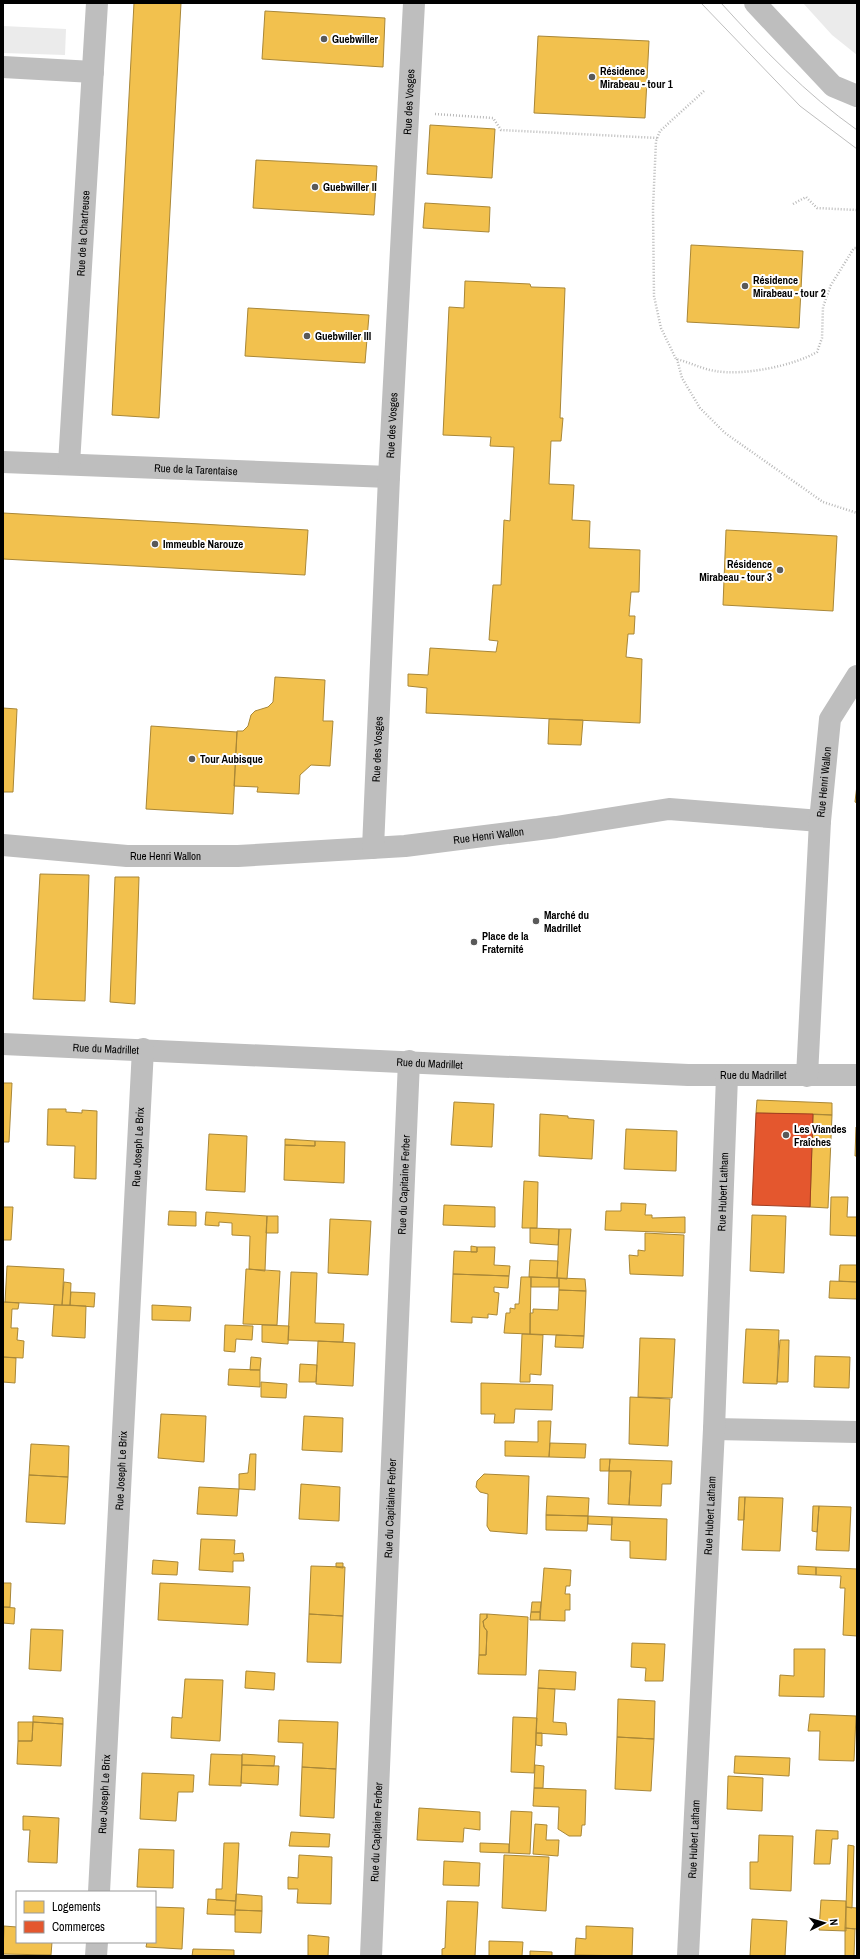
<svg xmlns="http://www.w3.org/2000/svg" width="860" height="1959" font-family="'Archivo Narrow',sans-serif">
	<rect width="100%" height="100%" fill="#fff"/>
	<!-- green -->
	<path fill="#ebebeb" d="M803,3h54v52l-25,-20z
		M3,26l63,3 -1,26 -62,-2z"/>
	<!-- homes -->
	<path fill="#f2c14e" stroke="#a98737" d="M134,3h47l-22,415 -47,-3z
		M265,11l120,7 -2,49 -121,-8z
		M538,36l111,5 -4,77 -111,-5z
		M430,125l65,4 -3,49 -65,-4z
		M256,160l121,6 -3,49 -121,-7z
		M425,203l65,4 -1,25 -66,-4z
		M691,245l112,6 -4,77 -112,-6z
		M465,281l65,3 1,3 34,1 -5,130h3l-2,23h-10l-2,43 25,1 -2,35 18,1 -1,27 51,2 -1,42h-8l-2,24h6l-1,18h-6l-2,23 16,2 -2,64 -214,-10 1,-25 -19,-2v-12l20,1 2,-27 66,4 2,-11 -9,-1 4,-55h8l3,-65 6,1 4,-74 -24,-1 1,-9 -48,-2 6,-128 15,1z
		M248,308l121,7 -4,48 -120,-7z
		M3,513l305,17 -3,45 -302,-16z
		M726,530l111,6 -4,75 -110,-6z
		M275,677l50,3 -2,41h10l-3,45 -19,-1 -11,10 -1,19 -42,-2 1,-5 -24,-1 3,-55h6l5,-5 3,-11 4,-4 13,-4 5,-5z
		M3,708l14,1 -4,83h-10z
		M549,719l34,1 -2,25 -33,-1z
		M151,726l86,6 -4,82 -87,-5z
		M857,785v18l-2,-1z
		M40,874l49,1 -4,126 -52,-2z
		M115,877h24l-4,127 -25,-2z
		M3,1083h9l-3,59h-6z
		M757,1100l75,3v12l-76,-2z
		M454,1102l40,2 -2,43 -41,-2z
		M48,1109h18v3l16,1v-3l15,1 -1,68 -22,-1 1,-32 -28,-1z
		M540,1114l28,2v2l26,2 -2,39 -53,-3z
		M813,1114l19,1 -4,93 -18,-1z
		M856,1127h1v29h-2z
		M626,1129l51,2 -1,40 -52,-2z
		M209,1134l38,2 -2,56 -39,-2z
		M285,1139l30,2v5l-30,-1z
		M315,1141l30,1 -1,41 -60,-3 1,-35 30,1z
		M524,1181l14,1 -1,46h-15z
		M831,1197h17l-1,20h10v19l-27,-1z
		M621,1203l25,1 -1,11h7v3l33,-1v16l-80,-3 1,-19h15z
		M444,1205l51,2v20l-52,-2z
		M3,1207h10l-2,33h-8z
		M169,1211l27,1v14l-28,-1z
		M206,1212l61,4 -2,55 -16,-2 1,-33 -18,-1v-12l-13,-1v4l-14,-1z
		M752,1215l34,1 -2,57 -34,-2z
		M267,1216h11v17h-12z
		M330,1219l41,2 -3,54 -40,-2z
		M530,1228l29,1 -1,16 -28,-2z
		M559,1229h12l-4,50 -10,-1z
		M645,1233l39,2 -1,41 -53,-2 -1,-19 9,1v-6l7,1z
		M471,1246l6,1v5h-6z
		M477,1247h18l-1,18 16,1 -1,10 -56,-2 1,-23 23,1z
		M530,1260l28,1 -1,17 -28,-1z
		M840,1265h17v17l-18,-1z
		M7,1266l57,3 -2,36 -57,-3z
		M246,1269l34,2 -3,54 -34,-1z
		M291,1272l26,1 -2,50 29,1 -1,18 -55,-2z
		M453,1274l56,2 -1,12 -14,-1v5l5,1 -2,22 -9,-1v4l-16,-1v6l-21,-1z
		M521,1277h10l-1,57 -26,-1 2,-20h4v-5l5,1v-5h4z
		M531,1277l28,1v9h-28z
		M559,1278l26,1 1,12 -27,-1z
		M830,1281l27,1v17l-28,-1z
		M64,1282l7,1 -1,22h-8z
		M559,1290l27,1 -2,45 -54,-2v-21h3v-4l25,1z
		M71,1292l24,1 -1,14 -24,-2z
		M3,1302l16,1 -1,6h-6l-1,19h7l-1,12 7,1 -1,17 -20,-1z
		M54,1305l32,1 -1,32 -33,-2z
		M152,1305l39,2 -1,14 -38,-1z
		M225,1325l28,1 -1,14 -16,-1 -1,13 -11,-1z
		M262,1325l27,1 -1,18 -26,-2z
		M746,1329l33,1 -2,54 -34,-1z
		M522,1334l21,1 -2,40 -11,-1v8h-10z
		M556,1335l28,1 -1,12 -28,-1z
		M640,1338l35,1 -3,59 -34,-1z
		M780,1340h9l-1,42h-11z
		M318,1341l37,2 -2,43 -37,-2z
		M815,1356l35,1 -1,31 -35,-1z
		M3,1357l13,1 -1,25 -12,-1z
		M251,1357l10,1 -1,12h-10z
		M300,1364l17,1 -1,17h-17z
		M229,1369l31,1v17l-32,-2z
		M261,1382l26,2 -1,14 -25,-1z
		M481,1383l72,2 -1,25 -37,-1 -1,14h-20l1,-9h-14z
		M630,1397l40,2 -2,47 -39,-2z
		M161,1414l45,2 -2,46 -46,-4z
		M304,1416l39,2 -1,34 -40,-2z
		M538,1421h13l-2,36 -44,-1v-15l33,1z
		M550,1443l36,1 -1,14 -36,-1z
		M31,1444l38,2 -1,31 -39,-2z
		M250,1454h6l-1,36 -16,-1v-15l9,-1z
		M600,1459h10l-1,12h-9z
		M610,1459l62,2 -1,23h-9l-1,22 -32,-1 2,-34h-22z
		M609,1471h22l-2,34 -21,-1z
		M484,1474l45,2 -2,58 -37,-3 -3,-5 1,-32 -8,-2 -4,-5 1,-6z
		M29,1475l39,2 -3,47 -39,-2z
		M301,1484l39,3 -1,34 -40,-2z
		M199,1487l40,2 -2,27 -40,-2z
		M547,1496l42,2 -1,18 -42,-1z
		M739,1497h6l-1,23h-6z
		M745,1497l38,1 -3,53 -38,-1z
		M813,1506h6l-2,26 -5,-1z
		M819,1506l32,1 -2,44 -33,-1z
		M546,1515l42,1 -1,15 -41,-1z
		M588,1516l24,1v8l-24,-1z
		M612,1517l55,2 -1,41 -36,-2v-17l-19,-1z
		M201,1539l34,1 -1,14 9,-1 1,8h-11v11l-34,-2z
		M153,1560l25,2 -1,13 -25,-1z
		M336,1563h7v5l-7,-1z
		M311,1566l34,1 -2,49 -34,-2z
		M798,1566l18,1v8l-18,-1z
		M816,1567l41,2v67l-14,-1 2,-47h-5l1,-12 -25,-1z
		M544,1568l27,2 -1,16h-4l-1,8h5v16h-5v11l-25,-1z
		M3,1583h8l-1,24h-7z
		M160,1583l90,4 -2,38 -90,-5z
		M532,1602h9l-1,10h-9z
		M3,1607l12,1 -1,16 -11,-1z
		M531,1612h9v8h-10z
		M309,1614l34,2 -2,47 -34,-1z
		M480,1614h7v4l-4,3 1,6 3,4 -1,24h-7z
		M487,1614l41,3 -2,58 -48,-1 1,-19h7l1,-24 -3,-4 -1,-6 4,-3z
		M31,1629l32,1 -2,41 -32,-2z
		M632,1643l33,1 -2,37h-18l1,-13 -15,-1z
		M794,1649h31l-1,48 -45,-1 1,-21 14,1z
		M539,1670l37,2 -1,18 -37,-2z
		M246,1671l29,2 -1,17 -29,-2z
		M185,1679l38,1 -3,61 -49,-3 1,-21 10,1z
		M538,1688l17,1 -2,33 13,1 1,12 -31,-2z
		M618,1699l37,2 -1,38 -37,-2z
		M810,1714l46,2 -2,45 -35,-1 1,-29h-12z
		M33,1716l30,2v6l-30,-2z
		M513,1717l24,1 -3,55 -23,-1z
		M279,1720l59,2 -2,47 -34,-2 1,-24 -25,-1z
		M18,1722h15l-1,19h-14z
		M33,1722l30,2 -2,42 -44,-2 1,-23h14z
		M536,1733h6v13l-6,-1z
		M617,1737l37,2 -3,52 -36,-2z
		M211,1754l31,1 -1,31 -32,-1z
		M242,1754l33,2 -1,10 -32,-1z
		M735,1756l55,2 -1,18 -55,-3z
		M242,1765l37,1 -1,19 -37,-2z
		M535,1765l9,1 -1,22h-9z
		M302,1767l34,2 -2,49 -34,-2z
		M142,1773l52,2 -1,17h-15l-2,29 -36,-2z
		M728,1776l35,2 -1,33 -35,-2z
		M534,1788l52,2 -1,35h-3l-1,11h-12l-11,-7 1,-22 -26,-1z
		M419,1808l61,4v18l-16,-2 -1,14 -46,-2z
		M511,1811l21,1 -2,42 -21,-1z
		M23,1816l36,2 -2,45 -29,-1 2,-32h-7z
		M535,1824l12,1 -1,15h13l-1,16 -25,-2z
		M816,1830l22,1v8h-6l-2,25h-16z
		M291,1832l39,2 -1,13 -40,-1z
		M759,1835l34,1 -2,55 -41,-2v-27h8z
		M224,1843h15l-3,58 -20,-1v-11h6z
		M480,1843l29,1v9l-29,-1z
		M848,1845l6,1 -2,62 -6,-1z
		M139,1849l35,1 -1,38 -36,-1z
		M299,1855l33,2 -1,47 -34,-1 1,-14h-10v-12l10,1z
		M504,1855l45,2 -3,54 -44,-3z
		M444,1861l36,2 -1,23 -36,-1z
		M236,1894l26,2v15l-27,-1z
		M208,1899l28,2 -1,14 -28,-1z
		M821,1900l25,1v30l-27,-1z
		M447,1901l31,1 -3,54h-33v-7l3,-1z
		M155,1907l29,1 -2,41 -36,-2 1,-5h8z
		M846,1907l11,1v21l-12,-1z
		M235,1910l27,1 -1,22 -26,-1z
		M752,1919l35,2 -2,35h-35z
		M4,1926l13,1v15h35l-1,13 -48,-1z
		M586,1926l47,2 -1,28 -57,-1 1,-17 10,1z
		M845,1928l10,1 -1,27h-9z
		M308,1935l21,2 -1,19h-20z
		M489,1941l34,1 -1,14h-33z
		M193,1949l41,1v6h-42z
		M530,1951l22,1v4h-22z"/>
	<!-- shops -->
	<path fill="#e4572e" stroke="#a03d20" d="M756,1113l57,1 -3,93 -58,-2z"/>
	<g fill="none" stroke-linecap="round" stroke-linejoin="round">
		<!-- path -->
		<path stroke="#b9b9b9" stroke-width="2.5" stroke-dasharray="1 2" stroke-linecap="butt" d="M704,91l-44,40 -4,10 -3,67 1,88 7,32 15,31c13,3 26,10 39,12 28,5 78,-5 102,-19l5,-14 1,-31 8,-22 23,-37h3
			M435,114l58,4 8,12 157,8
			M793,204l13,-7 11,11 40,2
			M677,359l5,19 18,30 25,25 98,69 34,11"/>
		<!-- minor -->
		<g stroke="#bebebe" stroke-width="22">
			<path d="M755,3l78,83 24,10"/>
			<path d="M3,67l90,5"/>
			<path id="s1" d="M3,462l386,15"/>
			<path id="s2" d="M69,464l28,-461"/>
			<path id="s3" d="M3,845l124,11h111l167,-10 151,-19 113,-18 151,12 10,-102 27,-43"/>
			<path id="s4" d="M373,848l16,-371 25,-474"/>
			<path id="s5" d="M3,1044l685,31h169"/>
			<path d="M807,1076l13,-255"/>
			<path d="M714,1429l143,3"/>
			<path id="s6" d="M99,1892l44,-843"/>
			<path d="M96,1956l1,-14"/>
			<path id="s7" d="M371,1956l38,-895"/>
			<path id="s8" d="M688,1956l26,-527 13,-353"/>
		</g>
		<!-- tram -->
		<path stroke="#bebebe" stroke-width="1" d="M701,3l99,103 57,43
			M721,3c42,46 85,91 136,127"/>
	</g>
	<!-- markers -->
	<g fill="#595959" stroke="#fff" stroke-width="1.5">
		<circle cx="324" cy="39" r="4"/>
		<circle cx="592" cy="77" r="4"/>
		<circle cx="315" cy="187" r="4"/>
		<circle cx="745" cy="286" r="4"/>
		<circle cx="307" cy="336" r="4"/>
		<circle cx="155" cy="544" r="4"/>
		<circle cx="780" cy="570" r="4"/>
		<circle cx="192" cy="759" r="4"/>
		<circle cx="536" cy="921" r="4"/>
		<circle cx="474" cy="942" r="4"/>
		<circle cx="786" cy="1135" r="4"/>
	</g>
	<g text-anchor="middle" stroke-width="4" stroke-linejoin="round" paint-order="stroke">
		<!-- poi labels -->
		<g font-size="11" font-weight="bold" fill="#000" stroke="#fff" text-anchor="start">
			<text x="332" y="43">Guebwiller</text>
			<text x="600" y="75">Résidence<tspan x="600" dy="13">Mirabeau - tour 1</tspan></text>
			<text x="323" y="191">Guebwiller II</text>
			<text x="753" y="284">Résidence<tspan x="753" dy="13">Mirabeau - tour 2</tspan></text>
			<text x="315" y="340">Guebwiller III</text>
			<text x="163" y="548">Immeuble Narouze</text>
			<text x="772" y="568" text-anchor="end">Résidence<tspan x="772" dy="13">Mirabeau - tour 3</tspan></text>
			<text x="200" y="763">Tour Aubisque</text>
			<text x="544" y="919">Marché du<tspan x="544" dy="13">Madrillet</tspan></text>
			<text x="482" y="940">Place de la<tspan x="482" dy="13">Fraternité</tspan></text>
			<text x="794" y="1133">Les Viandes<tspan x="794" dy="13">Fraîches</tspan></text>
		</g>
		<!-- street labels -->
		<g font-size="11" fill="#000" stroke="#fff">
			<text dy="4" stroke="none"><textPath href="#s4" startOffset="747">Rue des Vosges</textPath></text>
			<text dy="4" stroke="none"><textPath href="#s2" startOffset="231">Rue de la Chartreuse</textPath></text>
			<text dy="4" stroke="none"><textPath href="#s4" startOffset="423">Rue des Vosges</textPath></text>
			<text dy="4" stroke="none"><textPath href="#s1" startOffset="193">Rue de la Tarentaise</textPath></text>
			<text dy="4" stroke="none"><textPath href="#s4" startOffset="99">Rue des Vosges</textPath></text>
			<text dy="4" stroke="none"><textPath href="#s3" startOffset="860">Rue Henri Wallon</textPath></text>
			<text dy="4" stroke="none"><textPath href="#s3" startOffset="487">Rue Henri Wallon</textPath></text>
			<text dy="4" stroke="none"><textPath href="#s3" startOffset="163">Rue Henri Wallon</textPath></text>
			<text dy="4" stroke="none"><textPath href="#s5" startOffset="103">Rue du Madrillet</textPath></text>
			<text dy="4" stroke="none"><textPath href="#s5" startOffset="427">Rue du Madrillet</textPath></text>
			<text dy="4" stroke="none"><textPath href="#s5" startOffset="751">Rue du Madrillet</textPath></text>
			<text dy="4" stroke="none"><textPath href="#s6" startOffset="746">Rue Joseph Le Brix</textPath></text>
			<text dy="4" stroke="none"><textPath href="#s7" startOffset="772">Rue du Capitaine Ferber</textPath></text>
			<text dy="4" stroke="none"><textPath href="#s8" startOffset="765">Rue Hubert Latham</textPath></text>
			<text dy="4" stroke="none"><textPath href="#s6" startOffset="422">Rue Joseph Le Brix</textPath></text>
			<text dy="4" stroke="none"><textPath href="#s7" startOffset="448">Rue du Capitaine Ferber</textPath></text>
			<text dy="4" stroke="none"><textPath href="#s8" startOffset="441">Rue Hubert Latham</textPath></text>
			<text dy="4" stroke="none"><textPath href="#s6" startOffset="98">Rue Joseph Le Brix</textPath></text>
			<text dy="4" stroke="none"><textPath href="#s7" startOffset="124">Rue du Capitaine Ferber</textPath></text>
			<text dy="4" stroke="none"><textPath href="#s8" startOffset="117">Rue Hubert Latham</textPath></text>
		</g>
	</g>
	<!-- border -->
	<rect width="860" height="1959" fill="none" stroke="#000000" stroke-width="8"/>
	<!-- legend -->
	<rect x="16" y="1891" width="140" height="52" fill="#ffffff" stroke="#999999"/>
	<rect x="24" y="1901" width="20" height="12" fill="#f2c14e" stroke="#999999"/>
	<text x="52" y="1911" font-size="12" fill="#000000">Logements</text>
	<rect x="24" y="1921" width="20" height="12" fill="#e4572e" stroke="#999999"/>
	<text x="52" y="1931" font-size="12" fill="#000000">Commerces</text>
	<!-- north arrow -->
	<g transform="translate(824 1923) rotate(85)" stroke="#ffffff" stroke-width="3" paint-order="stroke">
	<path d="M0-3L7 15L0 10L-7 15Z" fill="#000000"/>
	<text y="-6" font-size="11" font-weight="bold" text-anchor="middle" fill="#000000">N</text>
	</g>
</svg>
